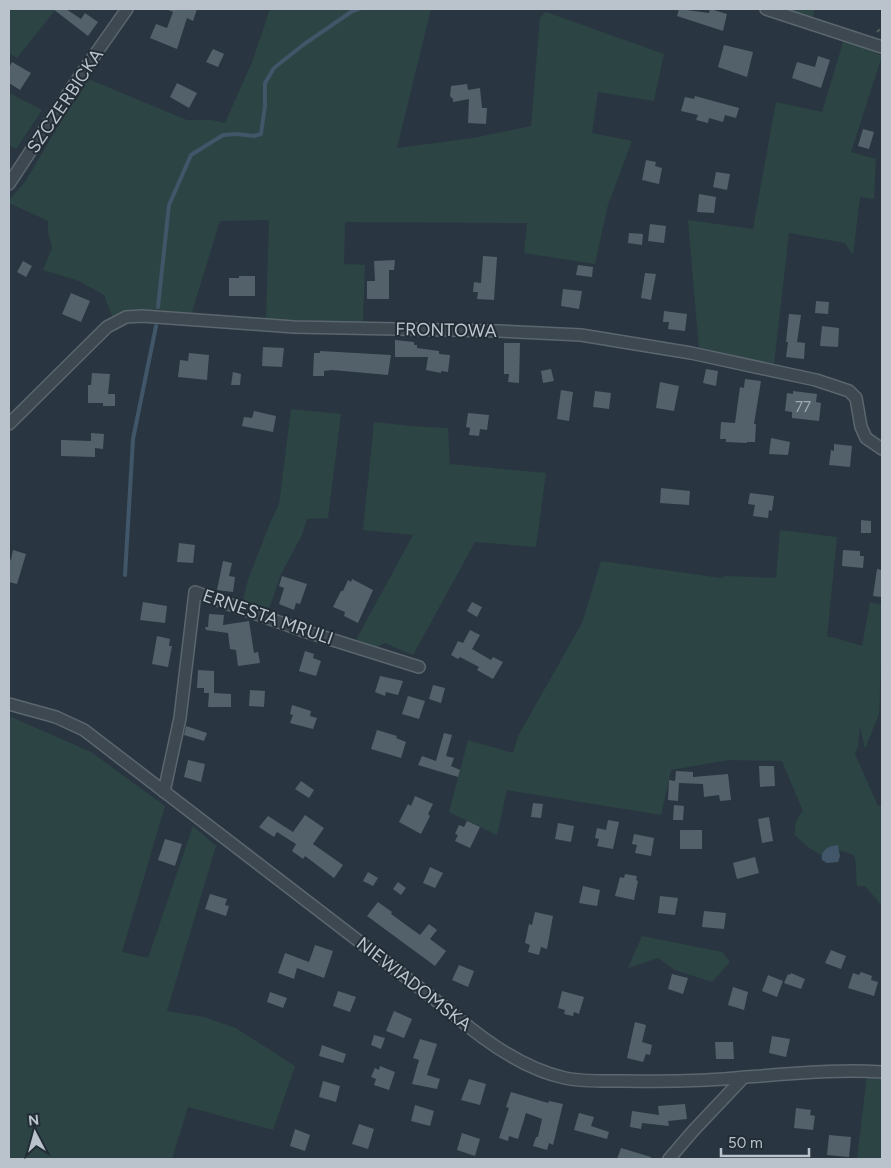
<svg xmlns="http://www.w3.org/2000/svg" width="891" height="1168" font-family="Figtree,sans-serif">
	<rect width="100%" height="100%" fill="#293641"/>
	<!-- green -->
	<path fill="#2c4443" d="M9,9h47l-39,49 -8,-5z
		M270,9h161l-34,139 76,-10 58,-12 9,-109 6,-5 118,42 -10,47 -56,-9 -6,41 40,8 -24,64 -13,59 -71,-11 3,-30 -182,-1 -1,42 21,1 -2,57 -97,-2 3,-100 -49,1 -29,94c-29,-6 -51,-8 -79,1l-8,-21 -25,-14 -36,-11 9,-22 -4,-16v-11l-39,-18v-3l16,-18 41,-69 11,-14 11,-20 99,41h25l13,3 27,-61z
		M775,9h40l-3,11z
		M844,39l38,17 -31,96 25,7 -2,40 -14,-2 -7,58 -8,-12 -56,-10 -15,131 -75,-15 -11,-129 65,9 23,-127 46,10z
		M9,93l33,17 -26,39 -7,-4z
		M291,409l50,5 -13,104 -21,1 -6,18 -20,37 -13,38 -26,-8 6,-24 22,-57 9,-19z
		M374,422l37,4 37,2 2,36 96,9 -10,74 -61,-5 -62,113 -28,-12 -10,5 -20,-6 58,-107 -50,-5z
		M780,530l57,7 -10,100h5l30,9 8,-44 12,3v55h-1l-2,54 -14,35 -5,-22 -2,19 -3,8 23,52h4v100l-17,-20h-8c-1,-11 0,-21 -3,-31l-15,-5 -2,-5 -13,4 -3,6 -12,-7 -14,-13c-1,-10 1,-16 8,-24l-21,-50 -53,-1 -58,10 -10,45 -154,-25 -10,45 -48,-23 19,-72 45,13 5,-17 64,-113 19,-62 120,17 4,-2 51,2z
		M9,716l82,36 74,54 -43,146 26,6 45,-132 23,20 -49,165 37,6 32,11 59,38 -22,64 -85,-23 -16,52h-163z
		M642,936l80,16 8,10 -18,20 -37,-12 -17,-12 -30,10z
		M867,1075l15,2v82h-25z"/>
	<!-- water -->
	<path fill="#415668" d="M838,845l2,11 -2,6 -11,1 -5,-3c-2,-10 6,-14 16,-15z"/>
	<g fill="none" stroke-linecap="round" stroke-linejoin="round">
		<!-- stream -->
		<path stroke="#415668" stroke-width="4" d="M158,307l11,-102 22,-50 32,-20 14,-1 17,2 7,-2 4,-28v-23l9,-15 29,-23 48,-33 8,-3
			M125,575l8,-136 23,-113"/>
	</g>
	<!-- building -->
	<path fill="#53616b" d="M53,9h13l15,10 4,-6 13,9 -10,14z
		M166,9h31l-4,12 -6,-3 -10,31 -27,-11 6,-14 11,4 6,-16z
		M679,9l30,4 1,-4 17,5 -4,17 -46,-15z
		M724,45l29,7 -6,25 -29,-10z
		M213,49l11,5 -6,13 -12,-5z
		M818,56l12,4 -9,28 -29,-10 5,-16 18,5z
		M12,62l19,11 -11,17 -11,-7v-15z
		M177,83l20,10 -8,15 -19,-11z
		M467,84l1,6 12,-2 2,20h5l-1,16 -18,-1 1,-24 -16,3v-3l-3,-3 1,-10z
		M695,96l44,12 -3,10 -11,-3 -2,7 -14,-4 -1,5 -12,-3 2,-5 -17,-4 4,-14 9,2z
		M863,129l11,3 -5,17 -11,-3z
		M646,160l10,2 -1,4 7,2 -3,16 -17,-4z
		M716,172l14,2 -3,16 -14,-3z
		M699,194l17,3 -2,16 -17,-1z
		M650,224l16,2 -2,17 -16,-2z
		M629,233l14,1 -1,11 -14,-2z
		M483,256l14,1 -3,43 -17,-1 1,-7h-5l1,-10 7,1z
		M395,260l-1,10h-5v29h-22v-18h8l-1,-20z
		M23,261l9,5 -6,11 -9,-5z
		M578,265l15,2 -1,10 -16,-2z
		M645,273l11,1 -5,26 -10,-2z
		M239,276h16v20h-26v-18h10z
		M563,289l19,2 -3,18 -18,-3z
		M71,293l19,8 -9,21 -19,-8z
		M816,301l13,1 -1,12 -13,-1z
		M664,311l23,3 -2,17 -17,-2 1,-7h-6z
		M789,314l12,1 -4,27 8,1 -1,16 -18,-2 2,-15h-2z
		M822,326l17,2 -1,19 -18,-1z
		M395,340l19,2v3h3v3l22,3v3l11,1 -2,17 -7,-1v2l-15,-3 2,-13h-33z
		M504,343h16l-1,40 -11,-1 1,-8h-5z
		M263,347l21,1 -2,19 -20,-1z
		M320,351l71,4 -3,20 -56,-5 -8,1v5h-11l1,-23h6z
		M189,353l20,2 -2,25 -29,-3 2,-17 8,1z
		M551,369l3,12 -11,2 -2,-12z
		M706,369l12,2 -2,15 -13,-3z
		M233,372l8,2 -1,11h-9z
		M92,373l18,1 -2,20h7v12h-12v-3h-15v-18h3z
		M745,379l16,2 -7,43h2l-1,18h-8v1l-21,-1v-3h-6l1,-17 14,1 5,-36 4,1z
		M660,382l19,4 -5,25 -18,-3z
		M561,390l12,2 -4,29 -12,-2z
		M595,391l16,2 -2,16 -16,-2z
		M793,391l24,3 -1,8 5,1 -2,18 -27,-3v-6l-7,-1 2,-18 6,1z
		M254,411l22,5 -3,16 -31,-6 2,-9 8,1z
		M468,413l21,2 -2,15 -7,-1 -1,7 -10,-1 1,-7 -4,-1z
		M91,433l13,1 -1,15 -8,-1v9l-34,-1v-16l30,1z
		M771,438l19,4 -2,13 -19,-1z
		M834,444l18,2 -2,21 -21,-2 2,-15 3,1z
		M661,488l29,3 -1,14 -29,-2z
		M750,493l24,3 -2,15 -3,-1 -1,8 -15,-2 2,-11 -7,-1z
		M861,520l10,1v12h-10z
		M179,543l16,2 -2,18 -16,-1z
		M13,550l13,4 -9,30 -8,-2v-23l2,1z
		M843,550l17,1v5h4l-1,12 -21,-2z
		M223,561l9,2 -3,13 6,1 -2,15 -16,-2z
		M877,569l5,1v27l-9,-1z
		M282,576l25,8 -7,20 -4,-1 -2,7 -15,-6 5,-16 -5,-2z
		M352,579l21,11 -15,33 -14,-7 1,-4 -12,-5 8,-16h2l5,-11 3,2z
		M143,602l24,4 -2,17 -25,-3z
		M472,602l10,5 -5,10 -10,-6z
		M209,614l15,1 -1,10 26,-4 5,32 4,-1 2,11 -22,3 -2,-16 -6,-1 -2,-16 -22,-3 -1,-3h3z
		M470,630l10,5 -8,14 19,11 2,-3 10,5 -10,17 -16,-9 2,-3 -19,-10 -2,2 -7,-4 7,-14 5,2z
		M157,636l13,3 -1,7h3l-4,21 -16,-3z
		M305,651l9,3 -1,4 8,3 -5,15 -17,-5z
		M198,670l16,1v22l17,1v13h-23l1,-14h-5v-5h-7z
		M380,676l23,5 -5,14 -12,-3 -1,4 -10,-4z
		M433,685l12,3 -4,15 -12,-4z
		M250,690l15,1 -1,16 -15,-1z
		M408,696l17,5 -6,18 -17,-5z
		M292,705l19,6 -1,5 7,2 -4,11 -23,-6 3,-8 -3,-1z
		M186,726l21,7 -3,8 -20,-6z
		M377,730l20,6 -1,2 10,4 -5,16 -30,-9z
		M444,733l8,2 -6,21 8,2 -3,8 9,4 -2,7 -40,-12 4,-9 14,5z
		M188,760l17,4 -4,18 -17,-5z
		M759,766h15l1,20 -15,1z
		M676,771l17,1v5l35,-3 3,26 -11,1 -1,-6 -15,2 -1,-13 -24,-1 -1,18 -10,-1 1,-20 6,1z
		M301,781l13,9 -5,8 -14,-9z
		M415,796l18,8 -5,10 2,2 -9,18 -22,-12 9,-18 3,2z
		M533,803l10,1 -2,14 -10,-1z
		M674,805l10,1 -1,14h-10z
		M305,815l19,13 -11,16 30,21 -9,13 -29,-22 -2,3 -11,-8 4,-7 -19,-12 -3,5 -15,-10 9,-11 25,16z
		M769,817l4,24 -11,2 -4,-24z
		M608,820l11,2 -6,27 -16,-3 2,-7 -4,-1 2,-10 9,2z
		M467,821l13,6 -10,21 -15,-7 3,-6 -3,-1 4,-9 5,2z
		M558,823l16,3 -3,16 -16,-3z
		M680,830h22v19h-22z
		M634,834l20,4 -3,18 -16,-3 2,-8 -5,-1z
		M165,839l17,5 -7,22 -17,-6z
		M755,857l4,16 -22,6 -4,-16z
		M430,867l13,6 -8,15 -12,-5z
		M368,872l10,6 -5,8 -10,-5z
		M625,874l12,2 -1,4 2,1 -4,19 -19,-4 5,-19 4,1z
		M398,882l8,6 -5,7 -8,-6z
		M583,886l17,4 -3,16 -18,-3z
		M210,894l17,5 -2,6 4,1 -3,10 -21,-7z
		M660,896l18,2 -3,17 -17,-2z
		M378,902l14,10 -1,2 29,21 9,-11 8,6 -7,9 16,12 -11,15 -68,-50z
		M704,911l22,2 -2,16 -22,-2z
		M535,912l18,4 -6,33 -6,-2 -2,8 -11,-3 2,-7 -5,-2 4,-19 3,1z
		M315,945l18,6 -9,27 -27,-10 -3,11 -16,-6 7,-20 24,9z
		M831,950l15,6 -5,13 -16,-6z
		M459,965l15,6 -6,16 -16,-7z
		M861,972l11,4 -1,4 7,2 -4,14 -26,-8 5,-15 6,2z
		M791,973l14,6 -4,10 -17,-6 4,-9 2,1z
		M672,974l16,4 -5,16 -15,-5z
		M768,975l15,6 -6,16 -15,-6z
		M733,987l15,5 -4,18 -16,-5z
		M338,991l18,6 -6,15 -17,-6z
		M562,991l22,6 -5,17 -5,-2 -1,4 -9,-2 1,-4 -7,-2z
		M270,992l17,6 -4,10 -16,-6z
		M394,1011l18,8 -8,19 -18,-7z
		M635,1022l11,3 -4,17 10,3 -2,10 -4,-1 -3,8 -16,-4z
		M374,1035l11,3 -4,11 -10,-4z
		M772,1036l18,3 -4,18 -17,-4z
		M420,1039l17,5 -10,31 13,4 -3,10 -25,-5 7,-24 -6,-2z
		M715,1042h18l1,17h-18z
		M322,1045l24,9 -3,9 -24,-7z
		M380,1066l15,6 -6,18 -15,-5 2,-6 -5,-2 4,-9 4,2z
		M469,1079l17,5 -6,21 -19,-5z
		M323,1081l17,5 -4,16 -17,-5z
		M511,1092l37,11 1,-2 14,3 -10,41 -4,-2 -2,7 -14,-4 3,-9h2l4,-18 -16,-6 -8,26 -9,-3 -1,5 -9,-3 10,-30 -3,-1z
		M685,1104l2,15 -19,2 1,5 -27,-3 -1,6 -11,-2 2,-16 27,4 -1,-9z
		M415,1105l19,6 -4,15 -19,-5z
		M796,1108l15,2 -1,5 5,1 -2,14 -19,-2z
		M579,1113l15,4 -3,9 18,6 -2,7 -33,-9z
		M359,1124l15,5 -6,20 -16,-5z
		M295,1129l15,6 -5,16 -15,-5z
		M462,1133l18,6 -5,17 -18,-6z
		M829,1135l22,2 -2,20 -22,-2z
		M621,1148l30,9v2h-34z"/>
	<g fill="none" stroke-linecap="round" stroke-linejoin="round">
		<defs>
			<path id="minor" d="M766,9l116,38
				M9,184l66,-101 52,-74
				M9,424l98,-97 19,-10 16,-1 152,11 204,4 83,4 110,18 125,27 33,11 7,7 5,29 5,11 16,11
				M9,704l47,13 28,13 367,282c32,28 72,57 114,66 19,4 40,3 60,3 40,1 81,0 121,-4 45,-3 91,-8 136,-5
				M164,792l16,-74 15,-126 106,38 118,37
				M669,1159l24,-28 51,-54"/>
		</defs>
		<!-- minor casing -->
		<use href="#minor" stroke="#5b666e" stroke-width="14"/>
		<!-- path -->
		<path stroke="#4c6060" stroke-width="2" stroke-dasharray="4 4" stroke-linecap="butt" d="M877,32l5,-5"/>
		<!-- minor -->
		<use href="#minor" stroke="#3d4851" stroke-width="11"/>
	</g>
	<g text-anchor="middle" stroke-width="4" stroke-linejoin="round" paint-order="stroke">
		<!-- number labels -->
		<g font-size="15" fill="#a0aab3">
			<text x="803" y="412">77</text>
		</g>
		<!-- street labels -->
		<g font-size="18" fill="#bac3cb" stroke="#222d36">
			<text transform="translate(65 101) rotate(-56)" y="6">SZCZERBICKA</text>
			<text transform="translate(446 330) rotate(1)" y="6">FRONTOWA</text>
			<text transform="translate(268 617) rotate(19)" y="6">ERNESTA MRULI</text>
			<text transform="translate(414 984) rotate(38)" y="6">NIEWIADOMSKA</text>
		</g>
	</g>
	<!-- border -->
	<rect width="891" height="1168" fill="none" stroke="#bac3cb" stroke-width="20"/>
	<!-- north arrow -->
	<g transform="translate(35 1133) rotate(354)" stroke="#222d36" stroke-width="4" paint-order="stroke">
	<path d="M0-4L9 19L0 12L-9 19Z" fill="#bac3cb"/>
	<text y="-8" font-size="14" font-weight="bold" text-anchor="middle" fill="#bac3cb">N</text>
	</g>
	<!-- scale -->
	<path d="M721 1148v8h88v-8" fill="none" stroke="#bac3cb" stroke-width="2.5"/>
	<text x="728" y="1148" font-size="15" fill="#bac3cb" stroke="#222d36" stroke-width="4" paint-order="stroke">50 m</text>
</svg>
